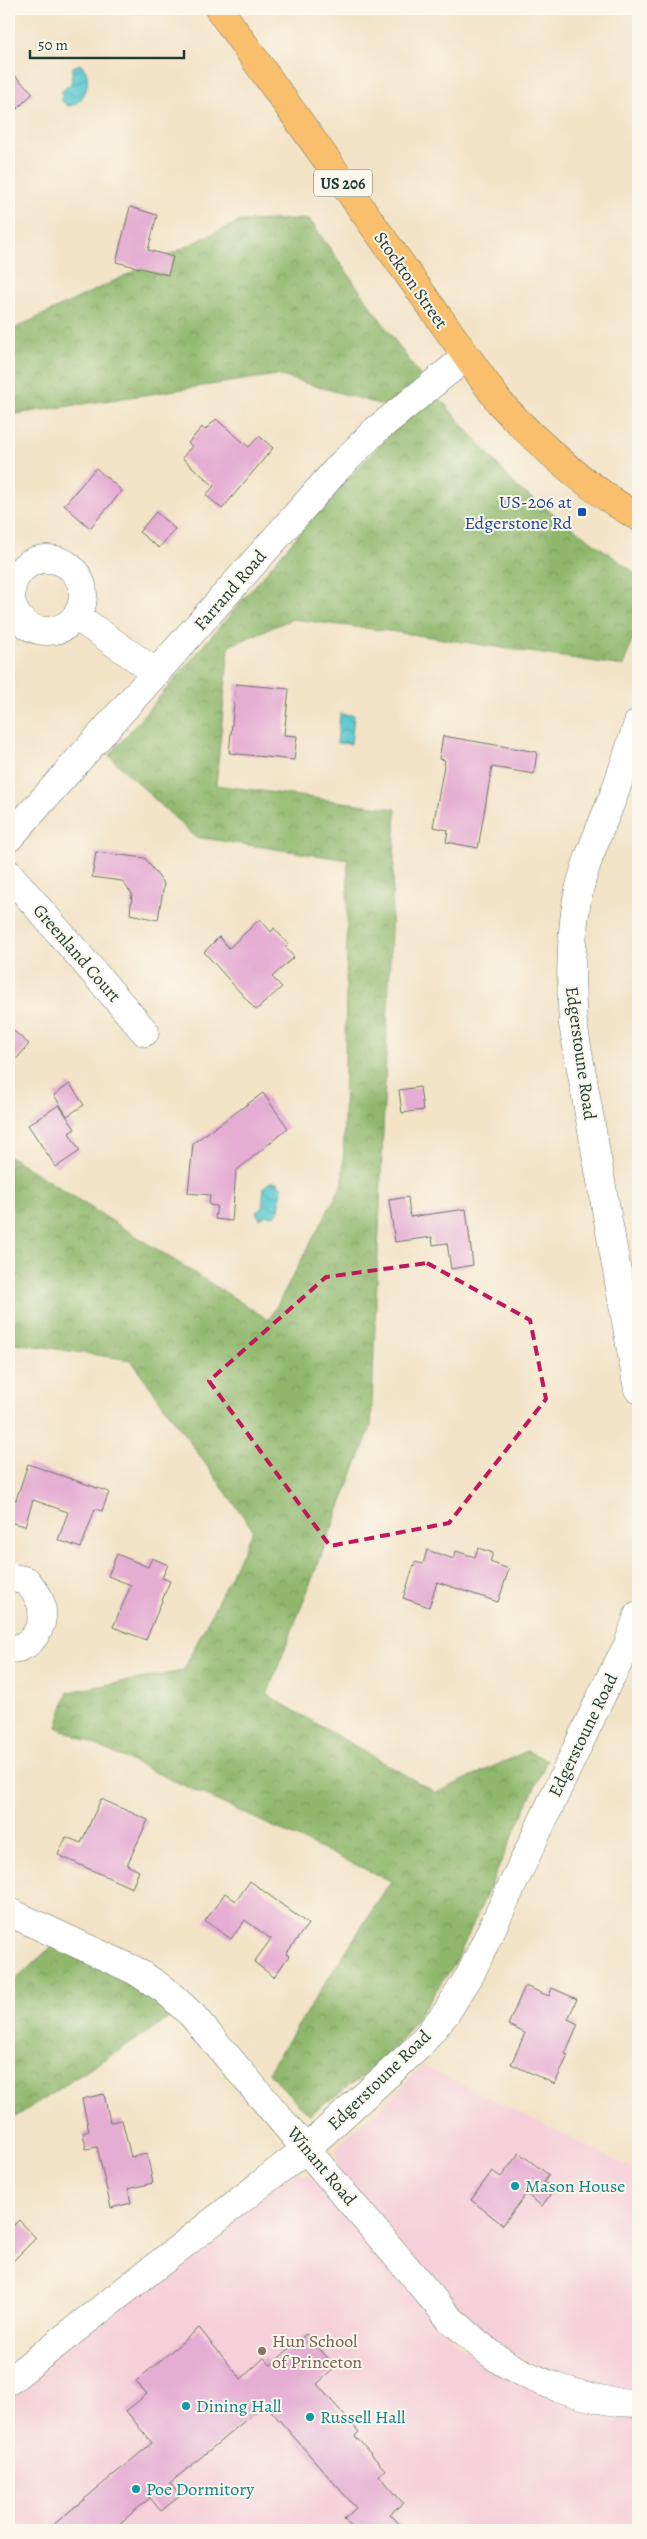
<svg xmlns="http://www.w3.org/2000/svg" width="647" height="2539" font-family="Alegreya,serif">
	<defs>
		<pattern id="forest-crowns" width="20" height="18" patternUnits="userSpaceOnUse" patternTransform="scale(1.25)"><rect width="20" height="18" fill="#90b86d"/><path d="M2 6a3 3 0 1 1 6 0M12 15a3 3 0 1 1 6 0" fill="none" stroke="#75975a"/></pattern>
		<pattern id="water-waves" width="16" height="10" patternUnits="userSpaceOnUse" patternTransform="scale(1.25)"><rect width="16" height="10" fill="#5dcad1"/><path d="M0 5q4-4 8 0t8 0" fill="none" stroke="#4ca5aa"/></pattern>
	</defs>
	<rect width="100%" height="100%" fill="#fbf7ec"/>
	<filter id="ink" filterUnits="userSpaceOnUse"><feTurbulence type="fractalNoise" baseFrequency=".02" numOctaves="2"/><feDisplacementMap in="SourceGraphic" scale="10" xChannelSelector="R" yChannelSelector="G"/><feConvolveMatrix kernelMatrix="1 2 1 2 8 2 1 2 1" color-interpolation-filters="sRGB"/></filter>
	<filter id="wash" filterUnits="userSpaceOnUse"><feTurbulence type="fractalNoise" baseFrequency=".0096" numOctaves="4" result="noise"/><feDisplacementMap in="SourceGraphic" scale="20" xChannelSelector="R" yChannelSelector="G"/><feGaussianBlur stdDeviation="1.12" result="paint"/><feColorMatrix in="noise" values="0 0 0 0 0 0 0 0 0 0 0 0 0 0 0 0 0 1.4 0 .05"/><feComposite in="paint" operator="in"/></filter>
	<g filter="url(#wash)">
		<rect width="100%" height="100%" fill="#f3e3c7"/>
		<!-- built -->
		<path fill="#f5cfd9" d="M422,2065l216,106v219l-34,-2 -56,-16 -69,-39 -138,-158 -5,-23 4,-9 61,-54z
			M294,2172l18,5 99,117 49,52 178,70v114h-629v-141z"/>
		<!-- forest -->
		<path fill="url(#forest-crowns)" stroke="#587a50" d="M309,219l112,158 97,111 120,87v49l-15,42 -227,-34 -104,-13 -63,27 -13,139 180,24 -25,618 -104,268 169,98 91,-42 20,9 -91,202 -67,95 -80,58 -41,-43 123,-191 -334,-154 11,-35 115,-21 70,-141 -122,-170 -122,-18v-186l260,164 74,-137 5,-323 -153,-23 -86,-81 219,-256 82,-87 -133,-38 -268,40v-84l231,-110z
			M67,1932l124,72 -182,117v-135z"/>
		<!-- water -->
		<path fill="url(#water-waves)" stroke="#3e8482" d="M80,64c15,10 6,41 -12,42l-6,-5 -1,-9 10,-9 2,-16z
			M340,714l14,1 -3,29 -14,-1z
			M270,1182h7l5,6 -3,22 -5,6 -8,-1 -6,4 -4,-7 6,-4 2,-21z"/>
		<g id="blocks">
			<!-- building -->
			<path fill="#e5add3" d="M9,70l24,23 -24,24z
				M130,207l27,8 -9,35 25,7 -5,18 -52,-13z
				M216,419l33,28 10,-11 14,12 -51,61 -16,-14 8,-9 -32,-28 10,-12 -4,-3 14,-16 3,3z
				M96,468l26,23 -32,37 -26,-23z
				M156,512l19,17 -16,19 -20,-16z
				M236,684l53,5 -5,46 13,1 -3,24 -65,-7z
				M443,736l94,16 -3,22 -42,-7 -14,81 -32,-6 2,-12 -15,-3 12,-67 -6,-1z
				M96,852l49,6 19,26 -6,36 -28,-6 2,-20 -10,-13 -30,-4z
				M260,919l11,13 3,-4 14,16 -3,3 9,10 -22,20 10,10 -26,23 -52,-58 15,-15 10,11z
				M9,1027l20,17 -20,24z
				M70,1084l14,21 -17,11 -13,-21z
				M420,1087l3,23 -21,3 -3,-23z
				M263,1093l25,35 -52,43 -4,50 -17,-2 2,-13 -8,-1 1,-10 -22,-2 5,-50z
				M59,1105l16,24 -6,4 11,18 -24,16 -28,-42z
				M408,1197l2,20 56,-8 7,56 -22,4 -4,-26 -14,2 -1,-8 -37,5 -6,-42z
				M28,1464l81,28 -7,19 -7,-2 -14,39 -23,-8 10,-28 -35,-12 -8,26 -16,-4 3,-23 4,1z
				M478,1548l15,5 -3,9 19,7 -11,33 -61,-20 -8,25 -26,-9 12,-36 8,2 4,-14 27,9 2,-8 19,6z
				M117,1554l31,13 4,-9 16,7 -6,13 8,3 -24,59 -33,-13 18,-42 -23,-9z
				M101,1799l47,21 -21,45 12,6 -7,17 -74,-33 8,-18 15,6z
				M250,1881l58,43 -22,30 3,2 -15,21 -20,-15 17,-23 -26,-19 -14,19 -26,-18 20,-28 11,8z
				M525,1986l24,10 3,-8 25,11 -9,20 10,5 -13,30 3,1 -13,29 -44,-20 14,-31 -17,-8z
				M104,2094l6,28 12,-2 9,37 16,-3 6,29 -25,6 3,14 -20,5 -14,-61 -11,2 -3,-16 6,-2 -7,-32z
				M519,2153l30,22 -5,7 10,7 -12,17 -16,-12 -23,31 -32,-25 21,-29 9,6z
				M19,2220l17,18 -27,27v-35z
				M199,2328l42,51 23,-21 7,7 35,-31 30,33 -19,17 42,48 -4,4 30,34 -6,5 24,28 -13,11 15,16h-51l-10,-11 12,-11 -91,-104 -95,79 10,13 -19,15 -11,-13 -38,32h-65l105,-87 -26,-32 21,-17 -11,-13z"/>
		</g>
	</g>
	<g filter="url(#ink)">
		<use href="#blocks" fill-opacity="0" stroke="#697767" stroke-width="1"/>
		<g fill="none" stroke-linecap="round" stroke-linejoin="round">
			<defs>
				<path id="minor" d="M11 595a36 36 0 1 1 72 0a36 36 0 1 1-72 0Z
					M76,616l81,57
					M638,723c-9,27 -17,53 -27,79 -13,32 -27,63 -34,97 -7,42 -7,82 -4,125l65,365
					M9,838l328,-369 39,-39 90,-73
					M9,874l136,158
					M9,1577l18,4c4,6 11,13 13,20 8,21 -7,49 -31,48
					M9,1912l125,58 31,20 27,25 258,304c14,11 26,24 41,35 37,27 101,49 147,49
					M9,2381l298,-233 111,-101 28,-34 24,-38 138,-293 20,-37 10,-30"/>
				<path id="highway" d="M219,9l281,394c42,45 85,83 138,114"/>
			</defs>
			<!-- minor casing -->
			<use href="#minor" stroke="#697767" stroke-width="29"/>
			<!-- highway casing -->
			<use href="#highway" stroke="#697767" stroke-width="29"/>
			<!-- minor -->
			<use href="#minor" stroke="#fff" stroke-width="28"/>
			<!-- highway -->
			<use href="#highway" stroke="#f9bf6d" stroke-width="28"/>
		</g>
	</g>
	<!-- marked area -->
	<path fill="none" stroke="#c2185b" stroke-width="4" stroke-dasharray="10 6" stroke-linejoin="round" d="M427,1263l103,57 16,79 -97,124 -119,23 -121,-165 117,-104z"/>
	<!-- markers -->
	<rect fill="#1a4fb4" stroke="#fbf7ec" stroke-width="2" x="577" y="507" width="10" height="10" rx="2.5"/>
	<g fill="#0f9aa8" stroke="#fbf7ec" stroke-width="2">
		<circle cx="515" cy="2186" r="5"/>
		<circle cx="186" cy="2406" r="5"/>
		<circle cx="310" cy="2417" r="5"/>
		<circle cx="136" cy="2489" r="5"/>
	</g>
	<circle fill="#8d6e63" stroke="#fbf7ec" stroke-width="2" cx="262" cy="2351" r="5"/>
	<g text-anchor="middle" stroke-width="4" stroke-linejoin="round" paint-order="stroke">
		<!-- shield labels -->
		<rect fill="#fbf7ec" stroke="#61756b" stroke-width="1" x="314" y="169.5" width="58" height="27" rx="4"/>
		<g font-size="16" font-weight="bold" fill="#1f3d34">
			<text x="343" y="189">US 206</text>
		</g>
		<!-- street labels -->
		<g font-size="18" fill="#1f3d34" stroke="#fbf7ec">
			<text transform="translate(411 280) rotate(55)" y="6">Stockton Street</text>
			<text transform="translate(230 590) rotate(-49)" y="6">Farrand Road</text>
			<text transform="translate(77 953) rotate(49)" y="6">Greenland Court</text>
			<text transform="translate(581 1053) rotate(82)" y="6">Edgerstoune Road</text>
			<text transform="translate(583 1735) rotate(-64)" y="6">Edgerstoune Road</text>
			<text transform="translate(379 2080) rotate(-44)" y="6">Edgerstoune Road</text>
			<text transform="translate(322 2166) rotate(50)" y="6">Winant Road</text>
		</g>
		<!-- transit labels -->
		<g font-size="18" fill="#164399" stroke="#fbf7ec" text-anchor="end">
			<text x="572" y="508">US-206 at<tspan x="572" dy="21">Edgerstone Rd</tspan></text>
		</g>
		<!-- culture labels -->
		<g font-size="18" fill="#0d838f" stroke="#fbf7ec" text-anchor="start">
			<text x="525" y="2192">Mason House</text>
			<text x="196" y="2412">Dining Hall</text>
			<text x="320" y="2423">Russell Hall</text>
			<text x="146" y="2495">Poe Dormitory</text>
		</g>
		<!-- education labels -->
		<g font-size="18" fill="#785e54" stroke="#fbf7ec" text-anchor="start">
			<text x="272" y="2347">Hun School<tspan x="272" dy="21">of Princeton</tspan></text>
		</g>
	</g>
	<!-- margin -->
	<rect width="647" height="2539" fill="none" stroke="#fbf7ec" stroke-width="30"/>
	<!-- scale -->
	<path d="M30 50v8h154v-8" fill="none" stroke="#1f3d34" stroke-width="2.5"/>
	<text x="38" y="50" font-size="15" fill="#1f3d34" stroke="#fbf7ec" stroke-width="4" paint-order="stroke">50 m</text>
</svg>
